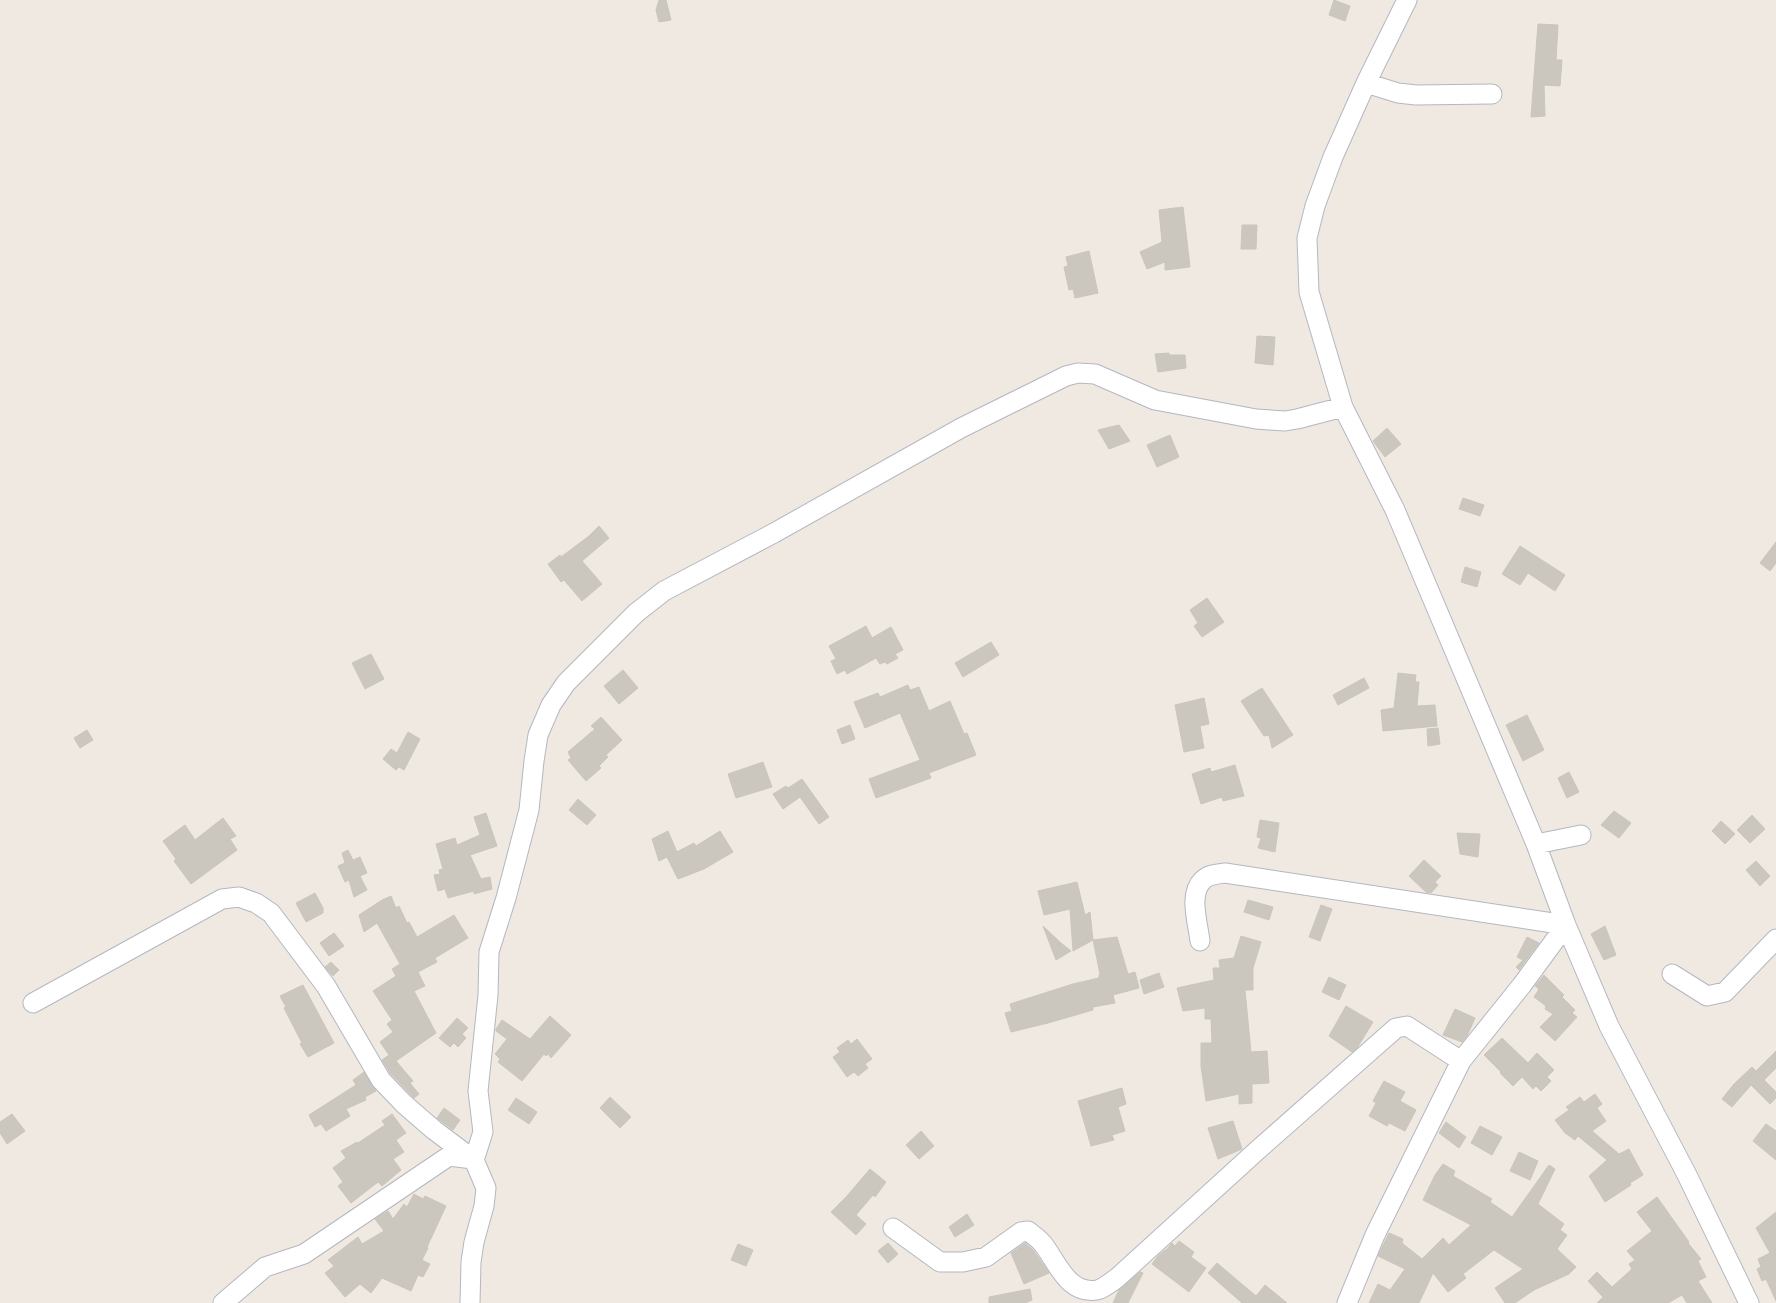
<svg xmlns="http://www.w3.org/2000/svg" width="1776" height="1303" font-family="'Archivo Narrow',sans-serif">
	<rect width="100%" height="100%" fill="#efe9e1"/>
	<!-- building -->
	<path fill="#cbc7bf" stroke="#cbc5ba" d="M659,0h7l5,20 -12,2 -3,-12z
		M1334,0l16,6 -5,15 -16,-6z
		M1538,24l20,1 -2,35h6l-2,26 -16,-1 1,31 -14,1z
		M1183,207l7,60 -25,3v-8l-18,7 -7,-17 22,-10 -3,-32z
		M1242,225h15l-1,24h-15z
		M1089,251l9,42 -23,5 -2,-9 -4,1 -5,-23 4,-1 -2,-9z
		M1257,336l18,1 -2,28 -18,-2z
		M1169,353v2h16l1,13 -28,4 -3,-18z
		M1119,425l11,16 -21,8 -11,-19z
		M1387,428l14,16 -16,13 -12,-16z
		M1170,435l9,22 -22,10 -10,-22z
		M1463,498l21,7 -4,11 -21,-7z
		M599,526l10,12 -27,23 20,23 -20,17 -18,-21 -3,2 -13,-18 12,-9 1,2 28,-21z
		M1776,542v21l-6,8 -10,-8z
		M1520,546l45,29 -10,16 -27,-18 -8,12 -18,-11z
		M1465,567l16,5 -4,15 -16,-5z
		M1207,598l17,24 -22,15 -8,-11 4,-3 -8,-13z
		M866,626l6,12 19,-11 12,23 -8,4 3,4 -11,6 -2,-2 -5,2 -4,-6 -29,16 -2,-4 -8,4 -6,-13 5,-2 -7,-13z
		M991,642l8,13 -36,22 -8,-14z
		M371,654l13,25 -19,10 -13,-26z
		M623,670l15,18 -19,16 -15,-18z
		M1398,673l18,2 -1,7h4l-2,24 18,-1 2,21 -54,5 -2,-21 13,-2z
		M1364,678l5,10 -31,17 -5,-10z
		M908,685l2,5 9,-3 10,24 21,-10 14,33 3,-1 9,22 -47,18 2,5 -55,20 -7,-19 51,-19 -20,-47 -35,15 -11,-26 24,-9 2,4z
		M1262,688l31,47 -21,13 -3,-13 -5,1 -23,-35z
		M1204,698l5,26 -9,2 4,22 -20,4 -9,-47z
		M1527,715l17,35 -21,11 -17,-36z
		M601,717l21,23 -16,15 2,2 -9,9 2,2 -15,13 -18,-21 3,-2 -3,-6 27,-23 -4,-3z
		M850,725l5,14 -13,5 -5,-14z
		M1438,728l2,16 -12,2 -1,-17z
		M87,730l6,10 -13,8 -6,-10z
		M408,732l12,7 -16,31 -5,-3 -3,3 -13,-11 8,-10 6,4z
		M763,762l9,25 -36,11 -8,-24z
		M1235,765l9,31 -21,5 -1,-4 -21,7 -9,-30 18,-6 1,4z
		M1569,772l10,20 -12,6 -9,-20z
		M802,779l27,38 -10,7 -19,-27 -17,12 -10,-15 13,-8 2,2z
		M578,799l18,16 -9,10 -18,-15z
		M1614,811l17,12 -12,15 -18,-13z
		M486,813l11,33 -27,9 11,24 9,-2 2,12 -18,5v-3l-26,7 -3,-9 -7,2 -4,-16 6,-1 -1,-4 4,-1 -7,-25 19,-6 2,7 23,-10 -6,-18z
		M1752,815l13,14 -15,14 -13,-13z
		M223,818l13,18 -6,3 7,11 -46,34 -17,-23 2,-2 -13,-18 22,-16 10,15z
		M1260,820l19,3 -4,29 -17,-4 3,-10 -4,-1z
		M1721,821l14,13 -10,10 -13,-13z
		M668,831l9,21 -18,9 -7,-22z
		M720,831l13,21 -29,17 -26,10 -11,-22 27,-14 2,3z
		M1457,833l23,1 -2,23 -18,-3z
		M348,850l5,10 7,-3 7,16 -7,3 7,14 -13,7 -5,-17 -4,2 -7,-16 7,-3 -3,-10z
		M1424,860l17,16 -6,6 3,3 -7,8 -5,-1 -17,-16z
		M1756,861l14,15 -10,10 -14,-16z
		M1077,882l8,33 5,-3 3,28 -20,11 -3,-42 -26,6 -6,-24z
		M315,893l8,15v5l-17,9 -10,-19z
		M391,896l5,12 3,-2 8,17 2,-1 8,15 37,-22 14,23 -33,20 2,4 -19,10 7,14 -11,5 22,42 -40,28 17,20 -3,2 9,11 -5,4 -24,-25 -8,-13 7,-5 -9,-13 13,-10 -6,-8 5,-4 -19,-29 23,-15 -4,-7 8,-5 -23,-41 -13,9 -5,-17 23,-15z
		M1248,900l25,7 -4,13 -25,-8z
		M1321,905l11,4 -12,32 -11,-4z
		M1043,926l18,17 10,8 -15,9z
		M1605,926l11,29 -12,5 -13,-26z
		M334,933l10,13 -15,10 -9,-13z
		M1241,936l20,6 -8,26v22h-8l6,62 16,-1 2,32 -17,1v19l-13,1v-10l-33,7 -5,-35v-23h11l-1,-24h-6v-11l-22,3 -6,-23 37,-8 -1,-12h7l-1,-8 15,-2z
		M1117,937l11,37 7,-2 4,16 -26,7 2,8 -22,4v3l-45,13 -37,9 -6,-19 7,-2 -2,-7 63,-20 26,-6v-3l1,-1 -7,-34z
		M1527,937l12,6 -20,27 -3,-3 7,-7 -6,-3z
		M331,962l8,8 -6,6 -8,-9z
		M1159,973l5,14 -20,7 -4,-14z
		M1544,975l20,20 -2,2 13,13 -3,3 5,4 -22,24 -15,-14 13,-13 -8,-5 1,-3 -12,-9 5,-8 -4,-3z
		M1329,977l17,8 -7,15 -17,-8z
		M303,985l31,58 -26,14 -8,-13 2,-1 -18,-35 2,-1 -6,-11z
		M1346,1006l27,16 -16,26 -5,4 -23,-16z
		M1455,1009l20,9 -8,18 -5,6 -19,-7z
		M550,1016l21,19 -20,23 -3,-4 -2,2 -2,-2 -22,27 -24,-19 2,-3 -5,-5 12,-15 -11,-8v-2l6,-9 28,19z
		M457,1018l11,10 -6,6 4,4 -8,9 -4,-4 -4,4 -11,-9z
		M1502,1038l26,25 9,-10 17,17 -7,7 4,4 -10,10 -5,-5 -3,3 -11,-12 -9,9 -13,-13 1,-1 -17,-17z
		M857,1039l15,20 -7,5 3,4 -10,8 -4,-4 -7,5 -14,-20 7,-5 -3,-4 11,-8 3,4z
		M1776,1051v17l-12,12 12,12v6l-6,6 -19,-19 -19,22 -10,-8 12,-15 18,-17 4,4z
		M364,1072l12,19 -11,6 1,3 -20,9 4,7 -24,15 -5,-7 -6,3 -6,-12 47,-30 -3,-5z
		M1384,1081l21,11 -5,9 16,9 -11,21 -16,-8 -2,3 -18,-10 7,-13 -3,-2z
		M1122,1088l4,16 -8,3 7,24 -13,4 2,5 -23,6 -13,-45z
		M1595,1094l7,10 -5,4 9,13 -14,10 27,23 10,-5 14,26 -13,8 1,2 -26,17 -16,-26 18,-16 -29,-24 -3,4 -10,-7 -10,-13 14,-10 -3,-3 14,-10 4,5z
		M610,1097l21,20 -11,11 -20,-20z
		M516,1098l21,14 -8,12 -21,-14z
		M444,1108l16,12 -7,10 -16,-12z
		M12,1114l13,17 -18,13 -7,-11v-11z
		M392,1114l14,19 -10,7 8,12 -11,7 8,11 -19,16 -4,-4 -27,21 -13,-17 5,-4 -10,-14 13,-10 -5,-7 16,-9 1,1 27,-18 -3,-4z
		M1233,1121l9,28 -24,10 -10,-31z
		M1446,1122l20,15 -7,11 -20,-15z
		M1766,1124l10,7v29l-23,-19z
		M1480,1126l22,11 -10,18 -21,-12z
		M921,1131l13,15 -15,13 -13,-14z
		M1519,1152l19,9 -8,19 -20,-9z
		M1443,1164l12,7 -2,5 39,23 -2,3 22,15 37,-52 6,4 -17,35 26,20 -4,6 7,5 -10,14 19,18 -7,7 -35,16 -19,13h-10l-10,-15 28,-19 -29,-19 -31,24 3,4 -18,14 -15,-19 -14,30h-50l9,-19 12,6 15,-21 -27,-13 11,-23 14,6 -1,4 20,16 21,-21 6,7 22,-20 -48,-25 12,-25z
		M870,1169l16,13 -11,15 -2,-2 -17,20 10,9 -10,11 -25,-23 16,-16z
		M414,1194l9,5 2,-3 21,10 -19,41 1,1 -6,12 8,4 -7,13 -5,-2 -7,16 -29,-13 -11,15 -11,-9 -15,13 -20,-24 9,-7 -6,-6 30,-23 4,7 22,-13 -9,-12 13,-8 5,8 11,-15 3,3z
		M1657,1197l32,45 -1,1 13,16 -3,2 8,16 -8,4 14,22h-25l-5,-8 -14,8h-71l6,-6 -15,-16 9,-9 15,15 20,-18 -3,-5 6,-4 -8,-9 25,-20 -15,-19z
		M1776,1212v89l-10,-22 -4,2 -5,-12 4,-2 -3,-8 12,-6 -14,-25z
		M967,1214l7,11 -19,12 -6,-10z
		M1179,1241l15,11 -3,5 15,11 -17,24 -37,-28 6,-8 7,-6h1l6,-7 3,3z
		M888,1243l10,11 -10,9 -10,-12z
		M1025,1243l9,8 15,22 -25,11 -13,-31z
		M738,1244l15,6 -7,16 -15,-6z
		M1217,1263l39,33 9,-11 22,18h-45l-34,-30z
		M1140,1272l3,1 -15,30h-15l6,-13z
		M1030,1289l2,11 -5,2v1h-38v-6z"/>
	<g fill="none" stroke-linecap="round" stroke-linejoin="round">
		<defs>
			<path id="street" d="M1407,0l-41,83 -33,74 -18,49 -8,32 2,54 34,115 52,103 141,334 30,81 43,101 78,149 62,128
				M1366,83l32,10 18,2 76,-1
				M1536,844l45,-9
				M1200,941c-2,-18 -12,-47 3,-61 6,-6 15,-6 22,-7l341,52 -44,60 -61,76 -86,174 -28,68
				M1672,974l35,22 18,-4 51,-53
				M33,1003l189,-104 17,-2 17,6 15,10 55,73 55,94 23,24 30,26 40,30
				M893,1228l47,34h23l23,-5 35,-25 7,-1c5,4 11,8 15,13 14,18 25,51 54,46 6,-1 14,-8 20,-12l144,-131 135,-119 11,-2 54,35
				M223,1303l42,-36 39,-13 145,-98 24,3
				M470,1303l1,-41 3,-20 10,-36 2,-18 -12,-28 9,-28 -5,-41 10,-96 1,-43 17,-54 23,-88 5,-49 4,-26 13,-30 15,-22 70,-70 28,-22 110,-58 187,-105 105,-52 12,-3 17,1 60,26 101,19 29,2 12,-2 46,-12"/>
		</defs>
		<!-- street casing -->
		<use href="#street" stroke="#b4b7c1" stroke-width="21"/>
		<!-- street -->
		<use href="#street" stroke="#fff" stroke-width="19"/>
	</g>
</svg>
